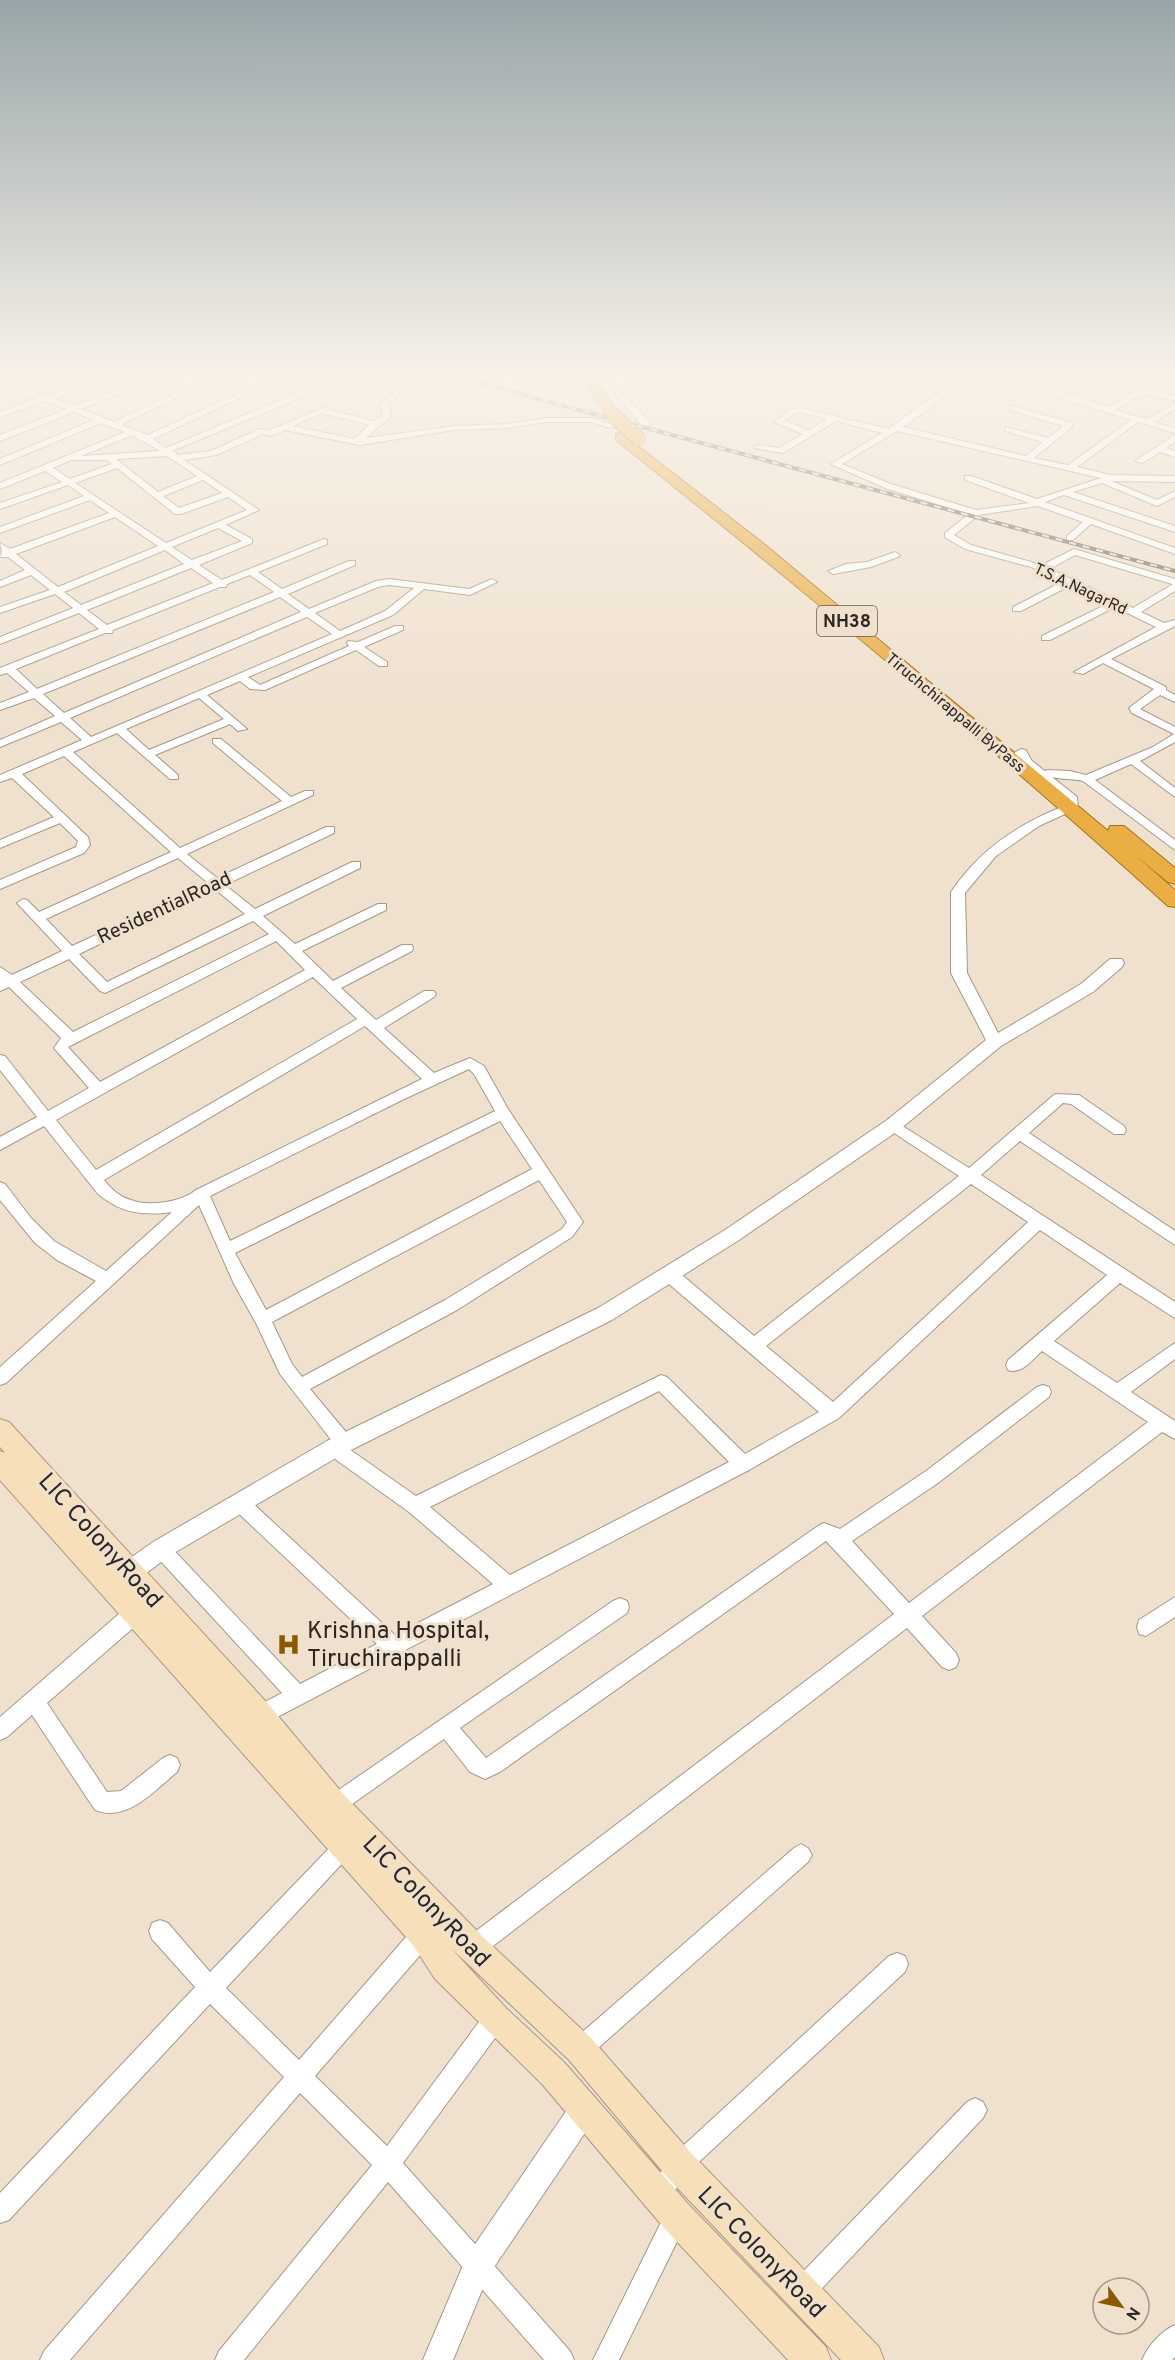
<svg xmlns="http://www.w3.org/2000/svg" width="1175" height="2360" font-family="Overpass,sans-serif">
	<rect width="100%" height="100%" fill="#f0e1cf"/>
	<g fill="none" stroke-linecap="round" stroke-linejoin="round">
		<defs>
			<path id="minor" d="M31,378h10l-23,10 31,9 41,-19h9l-43,21 18,7 75,-28h10l-78,31 33,13 92,-44h9l-94,47 27,10 118,-55 7,2 -120,57 13,9 126,-53 33,-17h9l-36,21 -126,52 6,4 33,-4 48,-22 11,1 58,-24 4,2 -3,2 45,11 9,-6 -3,-10 15,-14 4,2 -11,12 3,11 -25,22 88,-12 53,-2 41,-6h45l14,5 34,1 -25,-29 -1,-7 27,-10h11l-30,11v4l28,31 -8,5 -37,-2 -14,-5h-44l-41,6 -53,2 -94,15 -75,-15 -14,6 -8,-2 -47,21 -32,5 75,50 -33,15 26,14v4l-53,22 23,15 102,-41 3,1v4l-69,28 24,17 67,-28h6v4l-67,29 21,15 67,-28 13,-2 80,10 23,-10 5,3 -27,13 -46,-6 -31,26 -145,62 12,8 89,-39 -2,-3 1,-2 10,1 37,-16h8v4l-39,17 23,15v4h-8l-23,-16 -91,40 -15,-1 -10,-8 -33,14 40,34 -9,2 -8,-7 -75,31 23,20v4h-8l-53,-46 -44,19 107,96 102,-47 -69,-58v-4h8l70,58 14,-6h8v4l-126,59 30,24 109,-51h8v6l-109,52 30,24 97,-47h8v6l-97,48 32,28 83,-40h8v6l-84,41 31,30 69,-36h10l1,3 -1,3 -71,37 35,32 48,-29h10l2,3 -2,3 -50,31 50,45 36,-15 14,8 24,43 75,113 -11,15 -115,73 -147,79 40,48 3,6 -4,6 67,47 245,-121 6,2 78,77 74,-42 -156,-133 -2,-5 2,-5 6,-1 6,1 79,67 205,-160 -71,-47 -2,-4 2,-4 5,-1 76,48 86,-74 24,1 45,31 2,4 -2,4h-10l-43,-30 -8,-1 -34,30 146,98v14l-155,-104 -39,34 194,127v16l-55,-35 -66,58 63,42 58,-40v16l-44,33 44,29v18l-13,-7 -240,184 34,37 3,7 -3,7 -7,3 -7,-3 -35,-39 -427,328 -8,3 -8,-3 -3,-8 3,-8 430,-326 -68,-73 -326,231 -15,7 -15,-7 -26,-33 -103,73 -7,3 -7,-3 -3,-7 3,-7 286,-197 7,-3 7,3 2,6 -2,6 -167,115 26,30 332,-232 6,-3 16,6 86,-58 111,-84 6,-2 6,2 2,5 -2,5 -111,86 -86,58 57,62 239,-181 -106,-71c-9,8 -21,24 -34,19l-2,-5 2,-5 99,-85 -67,-45 -201,188 -90,52 -487,255 -7,3 -7,-3 -3,-7 3,-7 34,-18 -127,-138 -3,-6 3,-6 6,-3 6,3 133,141 77,-40 -142,-134 -3,-6 3,-6 6,-2 6,2 148,137 98,-51 -84,-72 -81,-58 -3,-6 7,-7 -52,-67 -24,-51 -22,-39 -35,-79 -193,178 -6,2v-18l96,-86 -39,-21 -22,-17 -35,-43v-18l5,2 26,34 23,23 52,30 66,-59c-30,4 -51,1 -74,-18l-54,-68 -44,24v-13l37,-20 -37,-47v-15l5,1 43,55 41,-23 -35,-40 7,-10 -52,-51 -9,4v-24l12,8 50,-24 -45,-48 6,-4 4,1 12,12 132,-60 -107,-96 -42,18 66,63 2,8 -6,8 -84,36v-9l76,-33 2,-6 -18,-18 -60,25v-8l54,-23 -42,-39 -12,4v-7l82,-35 -21,-18 -61,25v-7l55,-24 -21,-18 -34,12v-7l29,-11 -22,-19 -7,2v-7l99,-39 -20,-16 -79,31v-7l73,-29 -18,-14 -55,19v-6l50,-17 -19,-15 -31,12v-6l25,-11 -17,-13h-8l2,-5 -2,-9 10,6 99,-36 -19,-13 -90,33v-6l84,-31 -16,-11 -68,24v-6l62,-21 -17,-11 -45,18v-6l125,-51 -24,-9 -101,42v-6l94,-39 -20,-8 -74,29v-6l67,-26 -22,-8 -45,16v-5l37,-14 -37,-11v-4l9,2zM322,413l47,12 -15,14 -61,-13zM132,435l28,16 -79,5zM167,456l30,20 -39,16 -42,-33zM71,460h35l6,4 -42,15 -17,-11zM117,468l58,46h6l47,-17 19,13 -81,33 -91,-60zM203,480l19,13 -43,15 -16,-12zM115,517l43,29 -100,41 -42,-33zM218,528l24,13 -50,19 -20,-13zM165,550l19,14 -103,41 -17,-13zM191,568l22,15 -106,42 -20,-15zM250,575l24,17 -237,97 -21,-20 89,-36h7l1,-3 107,-43h6l1,-3zM389,585l25,3 -29,23 -45,20 -25,-18 63,-26zM280,597l21,15 -237,101 -21,-19zM307,617l25,17 -241,103 -21,-19zM199,698l25,21 -75,31 -23,-21zM178,858l30,25 -136,63 -26,-27zM215,889l30,25 -138,68 -28,-28zM253,921l16,13 -196,98 -53,-50 49,-23 31,32 5,2zM276,941l29,29 -205,112 -32,-35zM313,977l44,42 -261,151 -40,-50zM365,1026l57,53 -226,111c-14,12 -47,17 -65,10 -11,-3 -20,-11 -27,-20zM469,1069l5,5 21,37 -265,130 -20,-45 192,-96zM500,1121l32,48 -266,141 -31,-57zM539,1180l28,42 -5,7 -117,71 -143,77 -10,-13 -20,-42zM971,1184l57,38 -195,180 -67,-56zM659,1391l70,71 -219,113 -80,-68z
				M341,378h10l12,5 -20,10 -4,-2 1,-2 12,-6z
				M874,378h15l15,4 -4,2z
				M954,378h8l-27,26 -32,23 123,29 17,-14 -38,-11v-4l43,11 15,-12 -53,-16v-4h3l59,17v4l-38,31 34,7 63,-45 -68,-21 -50,-21h10l85,29 21,-13 14,-3 -18,-6 -1,-2 4,-2 47,15v5c-32,-9 -30,-9 -60,9l31,9 29,-15v5l-21,13 21,6v5l-37,-11 -61,45 34,8 64,1v6l-64,-1 46,19 18,-9v6l-18,9 -55,-23 -29,9 102,34v6l-111,-37 -19,7 130,46v6l-84,-30 -18,16h-6v-4l16,-14 -45,-16 -59,9 -25,20 17,10 71,20 32,-16 101,30v12l-34,21 23,11 11,-3v6l-64,33 55,28v3l9,5v7l-15,-7 -20,14 35,18v15l-35,19 35,27v9l-44,-33 -36,16 80,60v10l-92,-69c-12,-3 -32,-1 -42,-8l6,-3 23,1 16,4 67,-28 21,-13 -42,-21 -3,-5 25,-19 -51,-26 -20,11 -9,-2 82,-45 -41,-20 -65,33h-8v-4l65,-32 -38,-18 -48,25h-8v-4l49,-25 -31,-15 -66,-18 -20,-12v-4l24,-19 -84,-26 -54,-24 51,-31 -46,-12 -53,32 -29,-5 4,-3 21,3 24,-14 -29,-12 16,-13 11,-1 87,21 41,-29zM801,412l26,7 -18,11 -25,-9 11,-8zM897,431l204,47 -64,21 -66,-23h-6v4l64,23 -53,7 -85,-26 -49,-20zM1075,555l97,29h1l-40,24 -83,-39z
				M1175,435v7l-9,6 9,3v6l-15,-5 -18,11 -7,-2z
				M895,552l5,3 -2,2 -27,10 -38,7 -5,-3 18,-7 21,-2z
				M1175,1597v20l-29,19 -7,-2 -2,-7 2,-7z
				M134,1605l7,2 2,7 -2,7 -94,82 60,89 14,-1 42,-33 7,-3 7,3 3,7 -3,7c-22,18 -50,51 -82,38l-63,-95 -25,22 -7,3v-23l127,-110z
				M344,1837l7,3 3,7 -3,7 -125,134 73,72 120,-138 8,-3 8,3 3,8 -3,8 -120,138 72,70 100,-135 8,-3 8,3 3,8 -3,8 -100,136 167,188 4,9h-30l-156,-178 -144,178h-29l4,-9 153,-186 -72,-72 -230,267h-30l4,-9 240,-274 -74,-73 -201,216 -9,3v-30l195,-206 -43,-48 -3,-8 3,-8 8,-3 8,3 42,49 127,-132z
				M801,1844l7,4 4,7 -4,7 -220,195 -8,3 -8,-3 -3,-8 3,-8 222,-193z
				M897,1953l8,3 3,8 -3,8 -218,201 -21,30 -8,4 -8,-4 -4,-8 25,-38 218,-201z
				M975,2098l8,4 4,8 -4,8 -173,183 -9,3 -9,-3 -3,-9 3,-9 175,-181z
				M677,2205l9,3 3,9 -70,143h-26l75,-152z
				M1175,2325v32l-3,3h-30c6,-14 19,-29 33,-35z"/>
			<path id="tertiary" d="M1021,749l5,1 5,10 46,37 1,11 -39,18 -43,30 -31,37 2,80 31,60 83,-49 29,-25h12l2,4 -2,4 -29,25 -92,54 -102,84 -160,110 -127,80 -271,135 -172,101 -41,31 -8,3 -8,-3 -3,-8 3,-8 41,-29 174,-101 271,-133 127,-78 162,-110 99,-80 -35,-67v-81c28,-42 67,-68 113,-86l1,-5 -44,-36 -7,-12z
				M583,2097l10,4 4,10 -4,10 -105,155 -35,84h-30l44,-104 106,-155z"/>
			<path id="secondary" d="M0,1419l9,3 260,283 75,90 139,142 108,101 100,115 188,194 5,13h-43l-174,-183 -98,-117 -118,-112 55,60 58,54 125,143 137,142 5,13h-43l-123,-131 -123,-145 -107,-105 -22,-34 -413,-465v-29l5,2 -5,-6z"/>
			<path id="trunk" d="M582,378h12l27,38 -2,3h-10z
				M621,433l143,111 344,287 2,-5h14l51,42v16l-7,-2 -32,-26 39,34v17l-7,-1c-179,-162 -364,-316 -552,-466v-6z"/>
		</defs>
		<!-- minor casing -->
		<use href="#minor" stroke="#a59887" stroke-width="2"/>
		<!-- tertiary casing -->
		<use href="#tertiary" stroke="#a59887" stroke-width="2"/>
		<!-- secondary casing -->
		<use href="#secondary" stroke="#a59887" stroke-width="2"/>
		<!-- trunk casing -->
		<use href="#trunk" stroke="#a4711a" stroke-width="2"/>
		<!-- minor -->
		<use href="#minor" fill="#fff" fill-rule="evenodd"/>
		<!-- tertiary -->
		<use href="#tertiary" fill="#fff" fill-rule="evenodd"/>
		<!-- secondary -->
		<use href="#secondary" fill="#f7e0b9" fill-rule="evenodd"/>
		<!-- trunk -->
		<use href="#trunk" fill="#eaae44" fill-rule="evenodd"/>
		<defs>
			<path id="rail" d="M461,378l714,193"/>
		</defs>
		<!-- rail casing -->
		<use href="#rail" stroke="#766d62" stroke-width="4"/>
		<!-- rail -->
		<use href="#rail" stroke="#f0e1cf" stroke-width="2" stroke-dasharray="7" stroke-linecap="butt"/>
		<defs>
			<path id="trunk-bridge" d="M614,416l25,23"/>
		</defs>
		<!-- trunk-bridge casing -->
		<use href="#trunk-bridge" stroke="#a4711a" stroke-width="16" stroke-linecap="butt"/>
		<!-- trunk-bridge -->
		<use href="#trunk-bridge" stroke="#eaae44" stroke-width="14"/>
	</g>
	<!-- sky -->
	<linearGradient id="sky" x2="0" y2="1"><stop stop-color="#99a6a9"/><stop offset="0.53" stop-color="#f8f2e9"/><stop offset="1" stop-color="#f8f2e9" stop-opacity="0"/></linearGradient>
	<rect width="1175" height="708" fill="url(#sky)"/>
	<!-- icons -->
	<defs>
		<symbol id="hospital-bare" viewBox="-9 -9 18 18"><path d="M-5-5h3v3.5h4V-5h3V5h-3V1.5h-4V5h-3Z" fill="#8a5900" stroke="#f0e1cf" stroke-width="2.5" paint-order="stroke"/></symbol>
	</defs>
	<g fill-rule="evenodd">
		<use href="#hospital-bare" x="272" y="1628" width="33" height="33"/>
	</g>
	<g text-anchor="middle" stroke-width="6" stroke-linejoin="round" paint-order="stroke">
		<!-- far-street labels -->
		<g font-size="16" fill="#2c2720" stroke="#f0e1cf">
			<text transform="translate(1081 588) rotate(25)" y="6">T.S.A.NagarRd</text>
			<text transform="translate(956 712) rotate(40)" y="6">Tiruchchirappalli ByPass</text>
		</g>
		<!-- shield labels -->
		<rect fill="#f0e1cf" stroke="#675f54" stroke-width="1.5" x="817" y="606" width="60" height="30" rx="4.5"/>
		<g font-size="18" font-weight="bold" fill="#2c2720">
			<text x="847" y="627">NH38</text>
		</g>
		<!-- street labels -->
		<g font-size="20" fill="#2c2720" stroke="#f0e1cf">
			<text transform="translate(164 907) rotate(-25)" y="7">ResidentialRoad</text>
		</g>
		<!-- near-street labels -->
		<g font-size="24" fill="#2c2720" stroke="#f0e1cf">
			<text transform="translate(101 1540) rotate(48)" y="8">LIC ColonyRoad</text>
			<text transform="translate(427 1901) rotate(46)" y="8">LIC ColonyRoad</text>
			<text transform="translate(762 2252) rotate(46)" y="8">LIC ColonyRoad</text>
		</g>
		<!-- near-poi labels -->
		<g font-size="24" fill="#2c2720" stroke="#f0e1cf" text-anchor="start">
			<text x="307" y="1638">Krishna Hospital,<tspan x="307" dy="28">Tiruchirappalli</tspan></text>
		</g>
	</g>
	<!-- north arrow -->
	<g transform="translate(1121 2306) rotate(123)"><circle r="28" fill="#f0e1cf" stroke="#a29789" stroke-width="1.5"/>
	<path d="M0-4.5L10 22L0 15L-10 22Z" fill="#8a5900"/>
	<text y="-9" font-size="16" font-weight="bold" text-anchor="middle" fill="#2c2720">N</text>
	</g>
</svg>
